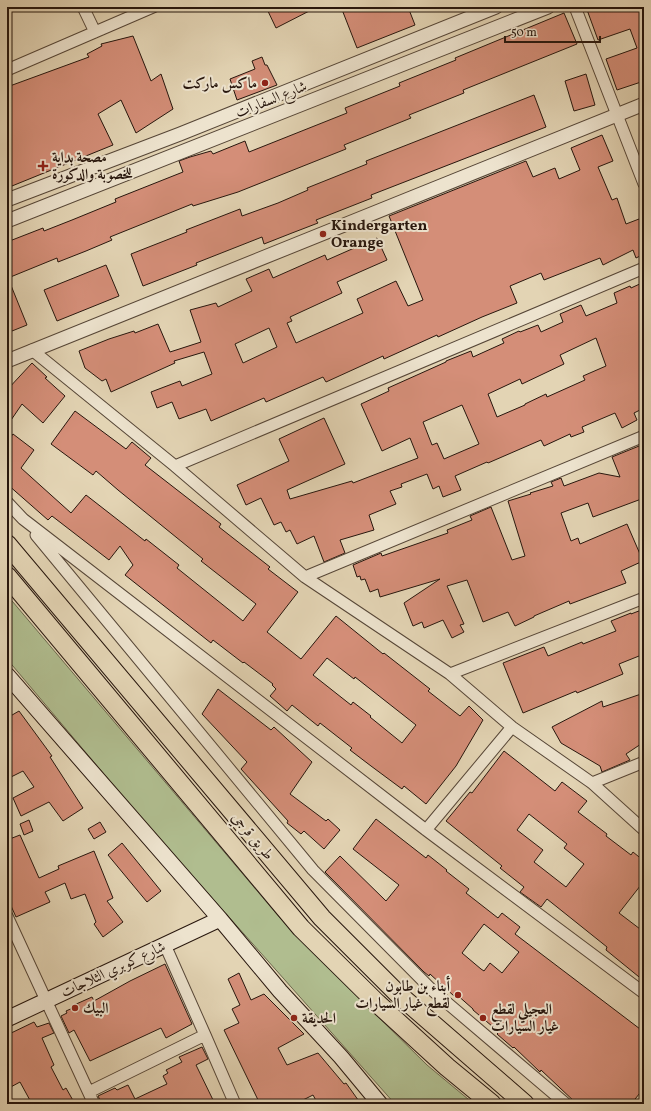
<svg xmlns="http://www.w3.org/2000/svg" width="651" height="1111" font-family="Vollkorn,Amiri,serif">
	<rect width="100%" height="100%" fill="#e3d4b4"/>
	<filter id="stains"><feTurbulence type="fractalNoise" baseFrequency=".005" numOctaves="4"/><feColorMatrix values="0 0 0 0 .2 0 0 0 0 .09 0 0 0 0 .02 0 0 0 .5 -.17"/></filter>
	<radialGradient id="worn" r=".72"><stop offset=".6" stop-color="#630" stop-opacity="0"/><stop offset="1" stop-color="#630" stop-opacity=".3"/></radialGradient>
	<!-- green -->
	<path fill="#b0bd8f" stroke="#6c6a4e" d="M7,595l273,323 73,74 74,73 47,39h-79l-254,-286 -134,-159z"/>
	<!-- building -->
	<path fill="#d48e78" stroke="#27160d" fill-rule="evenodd" d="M266,7h51l-41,21z
		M341,7h67l7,18 -58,23z
		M586,7h58v74l-27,9 -11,-31 31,-11 -7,-19 -32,11z
		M564,13l13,31 -114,46 1,3 -55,22 2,3 -67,27 2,4 -108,43 -45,14 -1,-2 -82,33 2,3 -26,11 -28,11 -1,-4 -49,20 19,47 -20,8v-91l36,-14 1,3 28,-11 44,-18 -1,-3 68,-27 -4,-11 11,-4 21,-6 2,3 32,-13 4,11 98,-39 -2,-5 55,-22 -1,-3 57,-23 -1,-2z
		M133,36l18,45 10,-7 12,35 -37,24 -15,-33 -23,14 15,31 -106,43v-101l82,-30 -2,-3 15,-8 -1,-2z
		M262,57l3,8h2l10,20 -40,15 -7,-21 25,-10 -3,-8z
		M586,74l9,31 -21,6 -9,-30z
		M534,95l12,32 -175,68 1,3 -56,22 2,3 -26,10 -28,11 -2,-7 -66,26 1,2 -54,21 -12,-32 56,-22 -1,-2 54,-21 2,7 36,-13 30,-13 -1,-2 60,-24 -1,-3z
		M602,135l11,26 -15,6 14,33 5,-2 9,26 13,-5 5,12v23l-8,4 -3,-8 -30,15 -3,-7 -56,22 -3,-7 -31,13 7,17 -35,14 -44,20 -1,-2 -53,24 -1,-3 -57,26 -3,-5 -57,25 -2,-4 -53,23 -5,-12 -27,10 -7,-17 -15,6 -6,-16 29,-11 2,5 30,-12 -8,-22 -30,9 1,2 -64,29 -5,-13 -4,2 -17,-13 -6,-17 30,-12 25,-8 1,2 23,-9 12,28 31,-10 -11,-32 26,-7 2,4 34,-16 -6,-12 23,-10 4,9 52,-23 2,5 50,-22 10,22 -50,22 5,11 -52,24 2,4 -5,2 9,20 67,-30 -6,-14 39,-18 12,25 15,-6 -34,-84 137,-55 7,16 22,-9 4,11 21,-9 -9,-22zM269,328l8,19 -34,16 -8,-19z
		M106,265l13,31 -62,25 -13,-31z
		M644,282v126l-10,5 3,7 -15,8 -7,-15 -33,14 2,5 -13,5 -1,-3 -26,12 -3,-6 -53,23 -1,-1 -32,14 6,14 -18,7 -4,-11 -6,3 -6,-15 -26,10 1,3 -12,4 6,13 -27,11 5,15 -34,10 5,13 -21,9 -10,-26 -17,8 -7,-14 -4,2 -5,-10 -7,3 -13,-27 -15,7 -9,-20 52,-24 -10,-22 45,-21 21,46 -58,26 3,9 62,-18 1,2 65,-25 -8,-20 -28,13 -21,-47 28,-13 -1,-3 58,-26v-1l25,-10 2,6 31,-14 -2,-4 17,-8 1,1 18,-7 3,7 22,-10 -3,-8 21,-9 5,11 31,-13 -3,-10 16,-7 1,2zM596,338l10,28 -23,10 2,4 -38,17 -1,-3 -21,10v1l-28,12 -9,-23 32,-15 2,5 42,-20 -4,-9zM462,405l17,39 -35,15 -7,-16 -5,2 -9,-23z
		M32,363l15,14 -2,1 20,18 -22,27 -21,-19 -15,22v-36z
		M75,411l51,38 6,-7 19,16 -6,7 76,59 -2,3 51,40 -2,2 30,23 -31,40 34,27 35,-43 47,38 1,-1 46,36 -2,2 32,25 9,-10 14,14 -27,46 -30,38 -22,-18 -2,3 -31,-23 -21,-16 2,-2 -32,-25 -2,3 -26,-21 -5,6 -17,-15 6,-7 -4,-4 1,-1 -29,-22 -1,1 -30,-23 -2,3 -86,-68 8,-10 -13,-19 -11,14 -57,-44 -4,4 -41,-36v-42l6,-8 21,16 -13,18 50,45 15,-18 59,46 1,-2 33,26 -2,3 66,53 13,-17 -55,-43 2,-2 -85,-69 -22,-19 -3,4 -42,-31zM327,658l27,21 1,-2 61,48 -14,18 -32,-26 1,-1 -18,-14 -2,3 -38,-30z
		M644,444v54l-51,19 -5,-14 -27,10 10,28 7,-3 2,6 47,-20 16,37 -22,10 5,12 -56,21 -1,-3 -35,15v1l-19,9 -7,-14 -25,10 -16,-42 -20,6 17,38 -4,1 4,7 -12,6 -9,-18 -19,8 -2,-6 -9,4 -9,-23 36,-24 -60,18 -2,-8 -8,3 -5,-13 -4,1 -1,-4 -3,1 -4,-12 28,-12 1,3 66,-23 -1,-3 25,-10 -2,-4 21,-9 21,53 13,-4 -17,-55 23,-7 -1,-1 23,-7 -2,-4 10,-4 3,8 35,-13 21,4 -8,-20z
		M644,609v45l-25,10 4,10 -46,19 -1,-2 -53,22 -20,-50 41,-16 4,9 34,-14 1,2 33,-13 -5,-10 20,-8v1z
		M218,689l53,41 3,-3 38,35 -22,32 36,27 2,-2 12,11 -16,19 -20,-18 -3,3 -14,-11 1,-2 -47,-52 6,-7 -45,-48z
		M644,693v49l-18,12 4,6 -28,12 -2,-6 -39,-23 -9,-16 50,-26 1,6z
		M19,711l33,45 -2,1 33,51 -20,13 -14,-19 -28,14 -8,-18 21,-11 -11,-16 -16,8v-61z
		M504,751l51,40 7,-9 25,19 -9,11 29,22 -1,2 25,19 2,-3 11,9v20l-25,32 25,19v49l-38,-31 1,-3 -60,-48 -6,8 -21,-15 4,-5 -24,-19 2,-2 -56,-45 24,-29 2,1zM529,814l38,30 -3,4 20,16 -18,23 -32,-25 9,-12 -26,-20z
		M376,819l50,39 2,-3 19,15 -1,1 23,18 -3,4 32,25 4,-5 18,14 -5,7 129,98v56l-13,16h-54l-36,-34 -1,2 -26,-25 -1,1 -16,-14 2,-2 -26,-22v-1l-17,-15 -2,2 -24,-22 -1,2 -5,-4 -99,-100 15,-16 46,45 13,-16 -46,-36zM484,924l35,28 -17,21 -12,-10 -6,8 -3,-2 -19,-16z
		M29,820l4,11 -9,4 -4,-11z
		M100,822l6,10 -12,7 -6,-10z
		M20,835l19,43 20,-9 -1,-3 36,-15 19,47 -6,3 16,21 -20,15 -9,-13 2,-2 -11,-28 -14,5 -6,-16 -20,9 5,10 -34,15 -9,-20v-57z
		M122,843l39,48 -14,11 -39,-47z
		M165,964l27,60 -26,14 -5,-10 -71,33 -16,-31 -5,3 -8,-17 6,-3 -1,-2 9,-4 -1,-2 18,-8 2,4 36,-20z
		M239,973l12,27 13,-6 40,40 -26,14 9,17 31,-12 26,31 2,-1 15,21h-43l-5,-9 -18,9h-35l-36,-74 15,-7 -7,-14 8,-4 -12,-26z
		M34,1022l3,5 12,-4 5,10 -12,5 12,27 -3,2 12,23 3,-2 9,16h-43l-12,-22 -13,7v-54z
		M202,1047l6,12 -12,6 19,39h-113l-4,-8 17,-8 2,2 11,-5 7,14 32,-15 -4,-8 5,-3 -2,-3 16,-8 -3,-5z"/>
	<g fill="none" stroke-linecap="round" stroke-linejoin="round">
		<defs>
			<path id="minor" d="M83,7l12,25
				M575,7l69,177
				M7,70l146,-63
				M32,350l143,116 130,111 145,97 62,53 80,56 52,47
				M175,466l469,-198
				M7,502l16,17 403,311 218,163
				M36,535l277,335 119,120 134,114
				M305,577l339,-141
				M450,674l194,-76
				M592,783l52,-21
				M426,830l86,-103
				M7,916l87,188
				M165,945l40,90 30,69
				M89,1092l116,-57"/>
			<path id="tertiary" d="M7,200l173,-66 316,-127
				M7,221l541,-214
				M7,361l637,-257"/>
			<path id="secondary" d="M7,675l213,244 60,72 61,66 39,47
				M7,1019l213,-100"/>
			<path id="trunk" d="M7,544l315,374 75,75 128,111
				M7,576l294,352 76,75 70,64 45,37"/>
		</defs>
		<!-- minor casing -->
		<use href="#minor" stroke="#564637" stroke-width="13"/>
		<!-- tertiary casing -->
		<use href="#tertiary" stroke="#564637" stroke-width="15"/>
		<!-- secondary casing -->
		<use href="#secondary" stroke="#27160d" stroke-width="17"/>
		<!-- trunk casing -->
		<use href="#trunk" stroke="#27160d" stroke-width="20"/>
		<!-- minor -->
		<use href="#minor" stroke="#ede3ce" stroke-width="11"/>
		<!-- tertiary -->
		<use href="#tertiary" stroke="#ede3ce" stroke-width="13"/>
		<!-- secondary -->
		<use href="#secondary" stroke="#ede3ce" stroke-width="15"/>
		<!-- trunk -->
		<use href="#trunk" stroke="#e3d4b4" stroke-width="18"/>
	</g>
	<!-- markers -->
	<g fill="#8f2418" stroke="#ede3ce" stroke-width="1.5">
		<circle cx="265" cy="83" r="4"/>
		<path d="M41 160h4v4h4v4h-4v4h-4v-4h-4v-4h4z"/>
		<circle cx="323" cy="234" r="4"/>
		<circle cx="458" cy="995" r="4"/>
		<circle cx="75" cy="1008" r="4"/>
		<circle cx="294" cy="1018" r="4"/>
		<circle cx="483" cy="1018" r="4"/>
	</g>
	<g text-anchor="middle" stroke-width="4" stroke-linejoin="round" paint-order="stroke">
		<!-- poi labels -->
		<g font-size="15" font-weight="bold" fill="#27160d" stroke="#ede3ce" text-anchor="start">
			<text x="257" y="88" text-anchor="end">ماكس ماركت</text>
			<text x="52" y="162">مصحة بداية<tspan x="52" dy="17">للخصوبة والدكورة</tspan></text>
			<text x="331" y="230">Kindergarten<tspan x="331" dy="17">Orange</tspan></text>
			<text x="450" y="991" text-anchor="end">أبناء بن طابون<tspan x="450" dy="17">لقطع غيار السيارات</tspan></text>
			<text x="83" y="1013">البيك</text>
			<text x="491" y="1014">العجيلي لقطع<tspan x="491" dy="17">غيار السيارات</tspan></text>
			<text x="302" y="1023">الحديقة</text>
		</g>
		<!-- street labels -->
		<g font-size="15" fill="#27160d" stroke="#ede3ce">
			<text transform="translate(271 99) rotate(-22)" y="5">شارع السفارات</text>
			<text transform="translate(253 836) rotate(50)" y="5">طريق قرجي</text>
			<text transform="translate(113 969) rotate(-25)" y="5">شارع كوبري الثلاجات</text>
		</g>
	</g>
	<!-- margin -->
	<rect width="651" height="1111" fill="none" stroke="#e3d4b4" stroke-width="24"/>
	<rect x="8" y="8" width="635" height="1095" fill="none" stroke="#27160d" stroke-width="2"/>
	<rect x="12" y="12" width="627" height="1087" fill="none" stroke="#27160d"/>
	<!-- scale -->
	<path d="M505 36v6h95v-6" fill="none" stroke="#27160d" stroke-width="2"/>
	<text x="511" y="36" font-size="12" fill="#27160d" stroke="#ede3ce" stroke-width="3" paint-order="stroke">50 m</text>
	<rect width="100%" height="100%" filter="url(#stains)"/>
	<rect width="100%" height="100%" fill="url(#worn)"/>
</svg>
